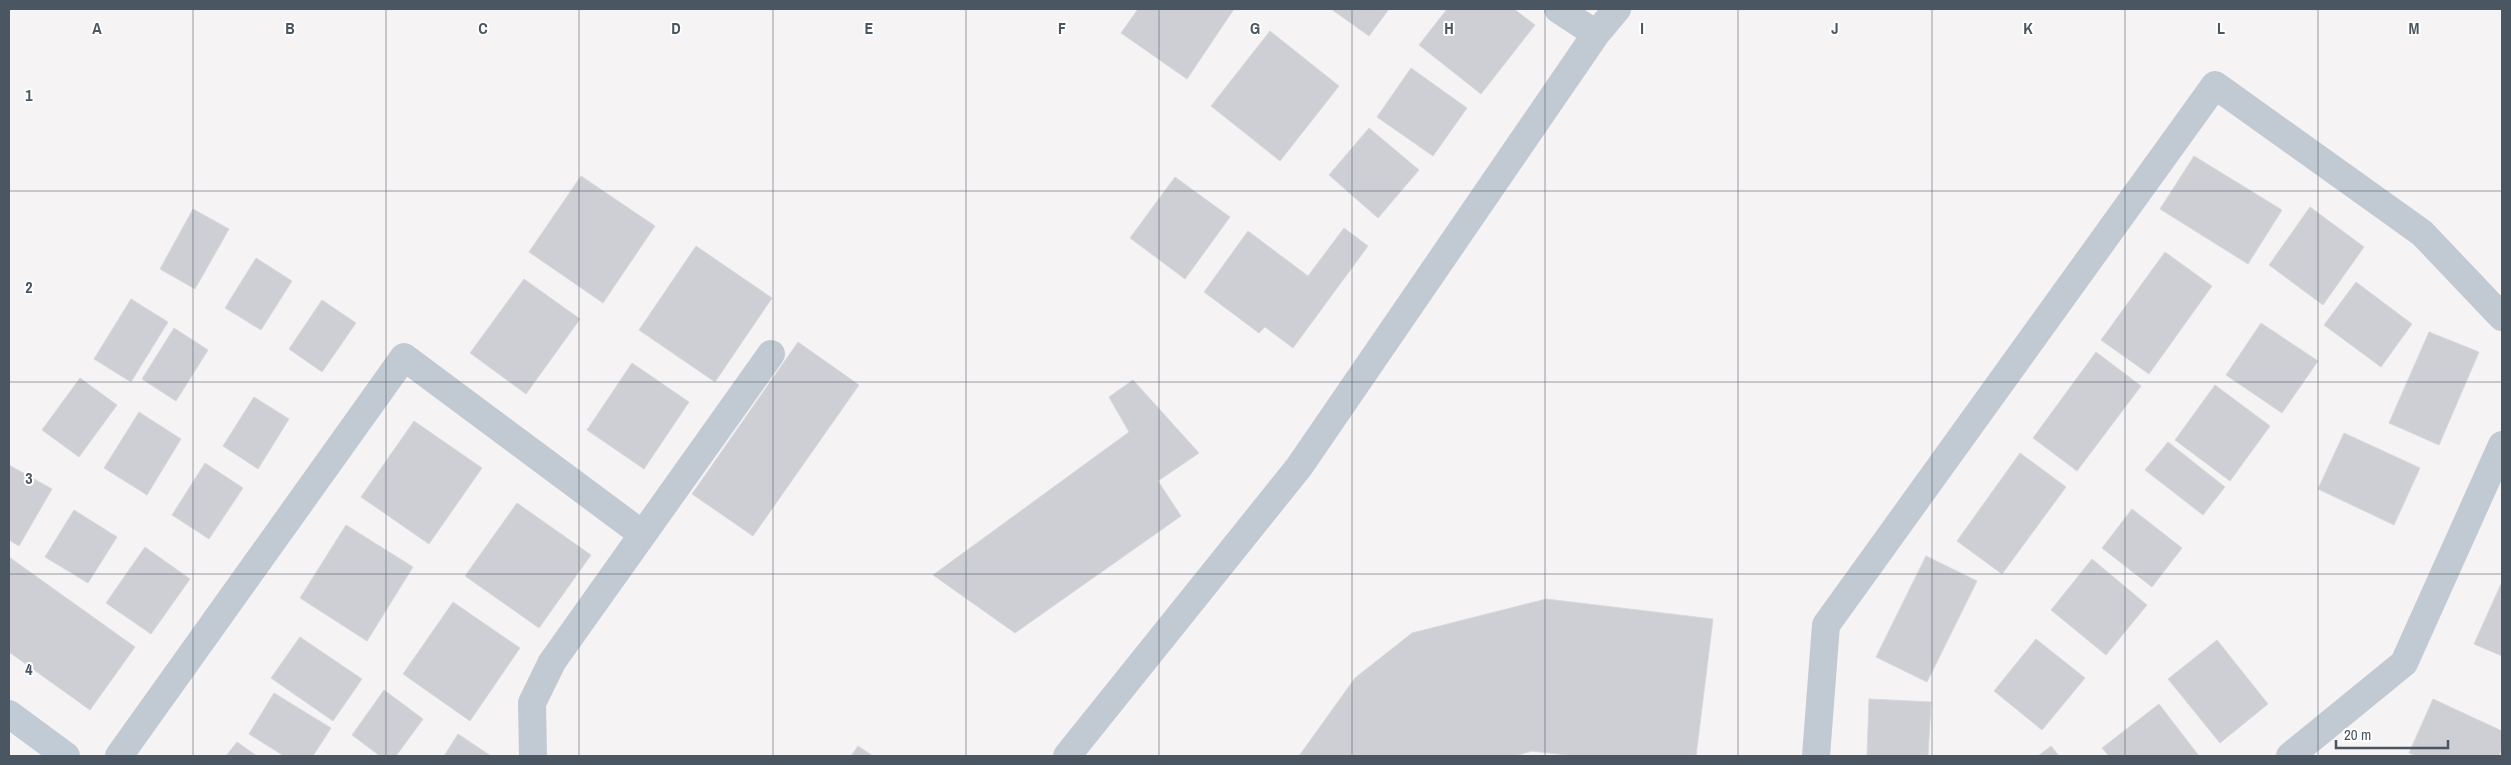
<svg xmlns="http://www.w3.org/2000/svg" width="2511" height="765" font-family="'Archivo Narrow',sans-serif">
	<rect width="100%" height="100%" fill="#f5f3f3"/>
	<!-- building -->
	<path fill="#cdcfd5" stroke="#d7d9de" d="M1138,9h96l-47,70 -66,-46z
		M1331,9h58l-20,27z
		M1447,9h67l21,16 -54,69 -62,-49z
		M1270,31l69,55 -59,75 -69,-55z
		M1411,68l56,40 -34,48 -56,-39z
		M1369,128l50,42 -41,48 -49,-43z
		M2194,156l88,54 -34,54 -88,-55z
		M581,176l74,50 -52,77 -74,-51z
		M1175,177l55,40 -45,62 -55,-41z
		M2310,207l54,40 -41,58 -54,-40z
		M193,209l36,20 -34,60 -35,-20z
		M1344,228l24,18 -75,102 -28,-21 -6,6 -55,-41 44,-61 60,45z
		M696,246l76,52 -57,84 -76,-52z
		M2165,252l47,34 -63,88 -48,-34z
		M256,258l36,23 -31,49 -36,-22z
		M524,279l56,40 -54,75 -56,-41z
		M2356,282l56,42 -31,43 -57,-42z
		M131,299l37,23 -37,60 -37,-23z
		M322,300l34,23 -34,49 -33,-23z
		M2261,323l57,38 -36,52 -56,-38z
		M174,328l34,22 -32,51 -34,-22z
		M2429,332l50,20 -40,93 -50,-22z
		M798,342l61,43 -106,151 -61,-42z
		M2096,352l45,34 -64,85 -44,-33z
		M632,363l57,39 -45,67 -57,-39z
		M80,378l37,27 -38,52 -37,-27z
		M1133,380l66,73 -41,28 23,35 -166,117 -82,-58 196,-143 -20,-35z
		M2215,385l55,41 -40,55 -55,-41z
		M254,397l35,22 -31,50 -35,-23z
		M139,412l42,27 -34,56 -43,-27z
		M414,421l68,47 -53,76 -68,-47z
		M2344,433l76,35 -26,57 -76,-36z
		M2168,442l57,45 -22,28 -58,-45z
		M2020,453l46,34 -64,87 -45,-33z
		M205,463l38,25 -34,51 -37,-24z
		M9,465l43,24 -33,57 -10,-6z
		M517,503l74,52 -52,73 -74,-52z
		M2132,509l50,39 -30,39 -50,-39z
		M74,510l43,27 -29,46 -43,-26z
		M346,525l67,42 -46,74 -67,-43z
		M145,547l45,32 -39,55 -45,-31z
		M1926,556l51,25 -50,101 -51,-25z
		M9,557l126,90 -45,63 -81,-58z
		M2092,559l55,46 -41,50 -55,-45z
		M2501,584l1,1v71l-28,-12z
		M1546,599l167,20 -17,137h-121l-43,-5 -17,5h-216l56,-78 57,-45z
		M453,602l67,46 -50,73 -67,-47z
		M300,637l62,42 -29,42 -62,-43z
		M2036,639l49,39 -43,52 -48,-39z
		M2217,640l51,64 -48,39 -52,-64z
		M384,690l39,29 -27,37h-16l-28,-21z
		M274,693l57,35 -18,28h-29l-35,-22z
		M1869,699l62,3 -3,54h-61z
		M2433,699l69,32v17l-3,8h-82l-8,-3z
		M2159,704l40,52h-90l-7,-8z
		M458,734l33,22h-47z
		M237,742l20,14h-31z
		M858,746l15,10h-22z
		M2051,746l8,10h-21z"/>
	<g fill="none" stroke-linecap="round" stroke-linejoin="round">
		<!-- street -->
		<path stroke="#c1cad2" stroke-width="28" d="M1558,9l38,25
			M119,756l285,-399 238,177
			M533,756l-1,-53 20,-41 219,-308
			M1067,756l232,-289 297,-433 21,-25
			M1816,756l10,-131 389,-540 207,148 80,84
			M2290,756l114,-93 98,-218"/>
		<!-- secondary -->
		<path stroke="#c1cbd6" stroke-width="28" d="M9,714l57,42"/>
	</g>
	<!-- grid -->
	<path fill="none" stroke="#4a5661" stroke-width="1" stroke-opacity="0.55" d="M193,9v747M386,9v747M579,9v747M773,9v747M966,9v747M1159,9v747M1352,9v747M1545,9v747M1738,9v747M1932,9v747M2125,9v747M2318,9v747M9,191h2493M9,382h2493M9,574h2493"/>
	<g font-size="16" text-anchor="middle" font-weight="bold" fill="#4a5661" stroke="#fff" stroke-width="4" stroke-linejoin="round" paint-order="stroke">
		<text x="97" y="34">A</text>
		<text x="290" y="34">B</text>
		<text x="483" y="34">C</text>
		<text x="676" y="34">D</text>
		<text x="869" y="34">E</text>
		<text x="1062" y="34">F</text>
		<text x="1255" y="34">G</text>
		<text x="1449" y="34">H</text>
		<text x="1642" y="34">I</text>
		<text x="1835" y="34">J</text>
		<text x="2028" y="34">K</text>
		<text x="2221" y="34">L</text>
		<text x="2414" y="34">M</text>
		<text x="29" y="101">1</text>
		<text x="29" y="293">2</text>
		<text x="29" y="484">3</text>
		<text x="29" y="675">4</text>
	</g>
	<!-- border -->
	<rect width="2511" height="765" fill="none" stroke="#4a5661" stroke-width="20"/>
	<!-- scale -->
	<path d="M2336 740v8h112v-8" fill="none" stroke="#4a5661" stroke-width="2.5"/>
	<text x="2344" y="740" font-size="15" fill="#4a5661" stroke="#ffffff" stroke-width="4" paint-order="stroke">20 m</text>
</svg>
